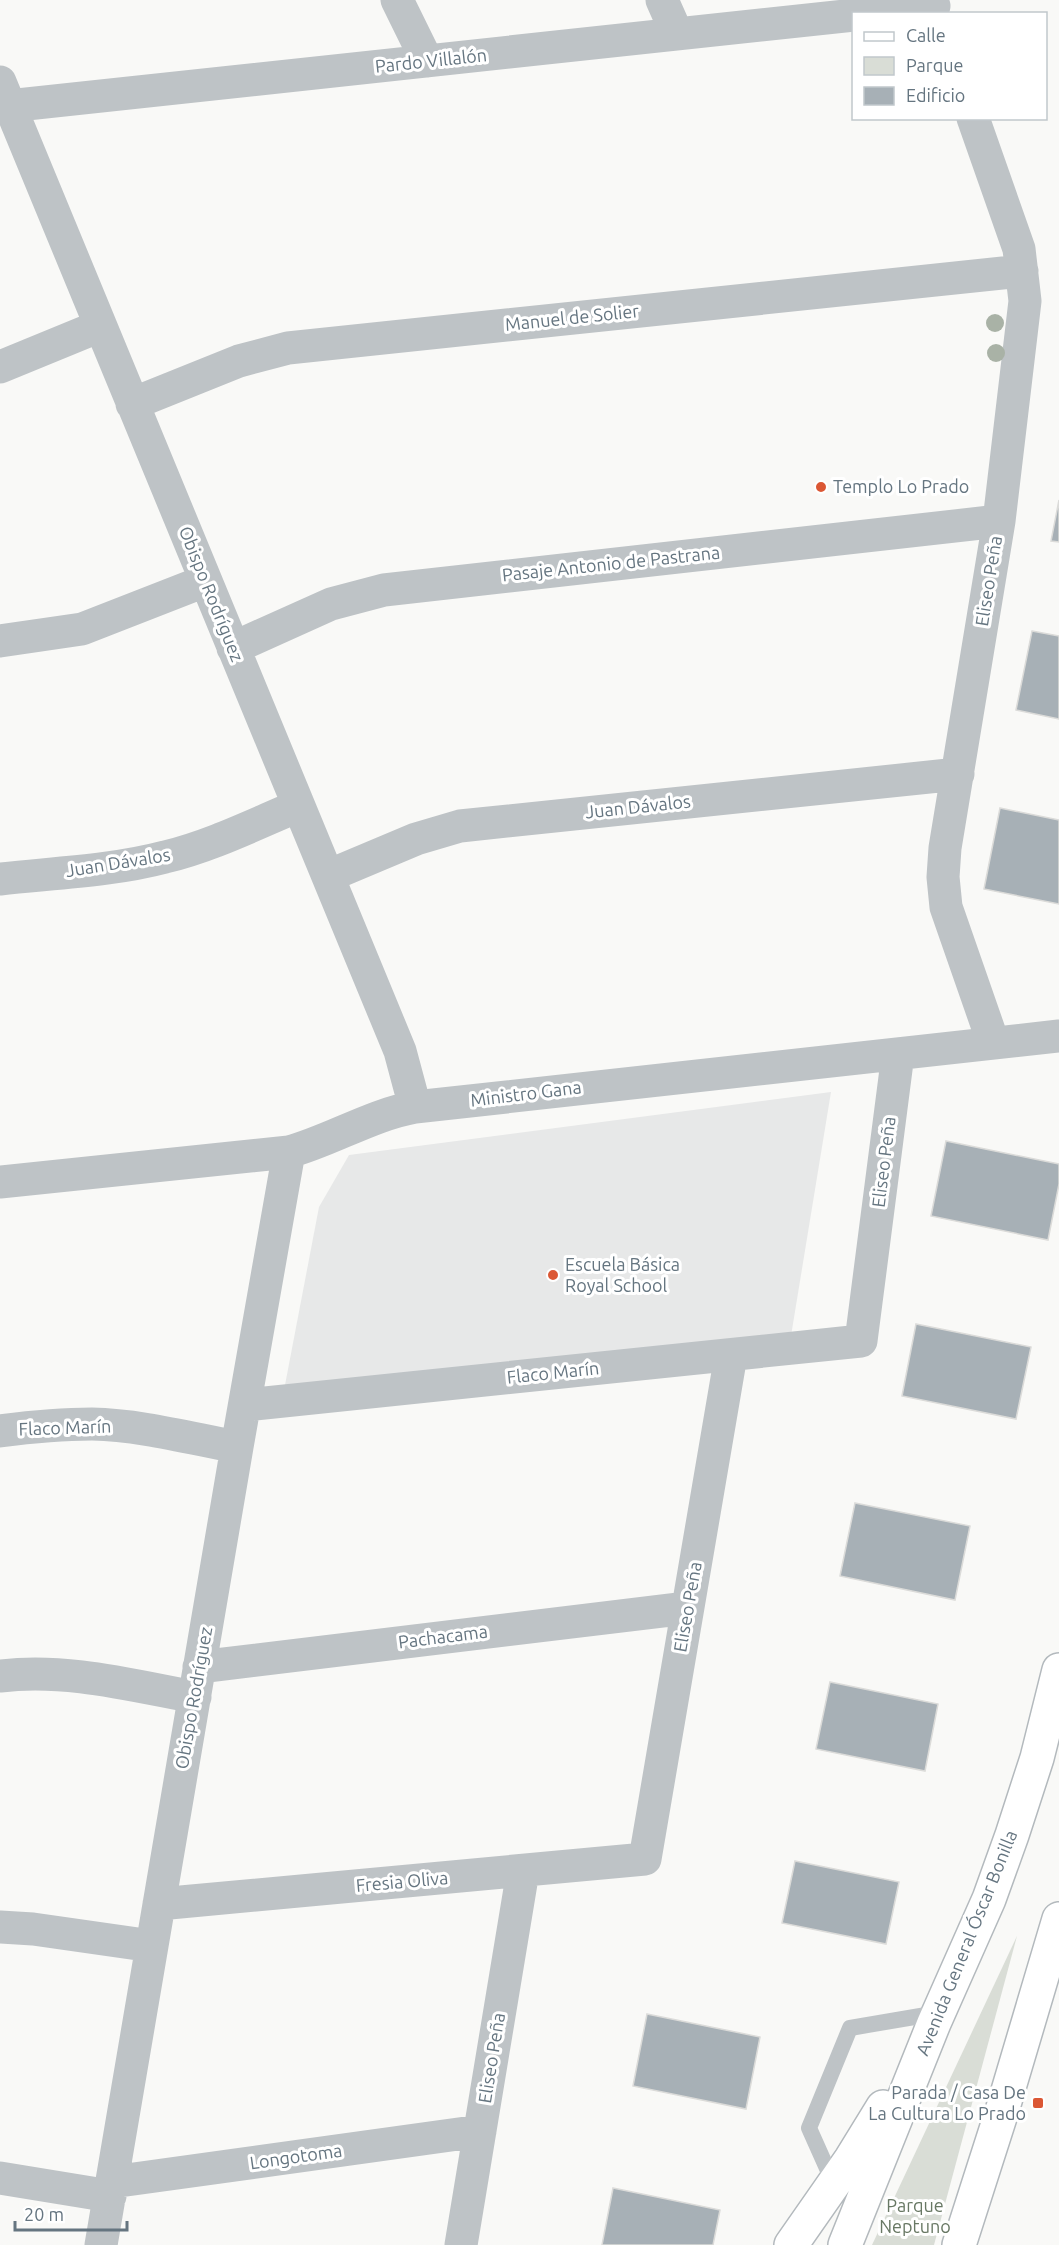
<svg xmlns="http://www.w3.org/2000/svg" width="1059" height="2245" font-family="Ubuntu,sans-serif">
	<rect width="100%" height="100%" fill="#f9f9f7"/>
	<!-- built -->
	<path fill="#e7e8e8" d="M831,1092l-41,250 -505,43 34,-178 30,-52z"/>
	<!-- green -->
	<path fill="#d9ddd6" d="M1017,1936l-83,309h-62z"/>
	<!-- building -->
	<path fill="#a7b0b6" stroke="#dbdbd9" stroke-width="1.5" d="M1059,500v42l-8,-1z
		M1032,631l27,5v83l-43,-9z
		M1000,808l59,12v84l-75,-15z
		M946,1141l113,23v20l-11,56 -117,-24z
		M916,1324l115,23 -15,72 -114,-23z
		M855,1503l115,23 -15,74 -115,-24z
		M830,1682l108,22 -13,67 -109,-22z
		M795,1861l104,21 -13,62 -104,-21z
		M647,2014l113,23 -14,72 -113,-23z
		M613,2188l107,22 -7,35h-111z"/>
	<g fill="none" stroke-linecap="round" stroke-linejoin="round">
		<defs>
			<path id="secondary" d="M791,2245l60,-86 32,-52
				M845,2245l89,-222 55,-124 23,-64 25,-77 22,-88
				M959,2245l43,-134 57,-192"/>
		</defs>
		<!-- secondary casing -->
		<use href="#secondary" stroke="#b3b9bd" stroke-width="36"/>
		<!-- lane -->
		<path stroke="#bec3c6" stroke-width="16" d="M834,2184l-25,-56 41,-100 88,-15"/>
		<!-- street -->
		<path stroke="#bec3c6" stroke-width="33" d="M397,0l30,61
			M662,0l15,34
			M866,14l68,-8
			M0,82l400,969 15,56
			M8,106l846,-91
			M973,118l46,131 6,52 -26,220 -54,327 -2,29 3,30 47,135
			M0,367l100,-41
			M132,404l107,-43 49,-13 734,-77
			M0,641l82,-12 123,-48
			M233,648l98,-44 53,-14 615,-69
			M328,876l88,-37 44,-13 498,-52
			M0,879c54,-6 112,-8 165,-22 46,-11 90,-33 133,-51
			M0,1182l289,-30c43,-12 82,-37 126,-45l644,-71
			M245,1405l616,-64 37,-287
			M0,1431c30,-4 61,-7 92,-7 48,1 97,14 145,23
			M199,1667l488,-59
			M0,1676c66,-8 130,9 195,21
			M159,1904l486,-45 86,-504
			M0,1927l33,2 119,17
			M0,2178l110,18
			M112,2182l368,-51
			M101,2245l136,-798 52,-295
			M461,2245l62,-374"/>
		<!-- secondary -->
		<use href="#secondary" stroke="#fff" stroke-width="33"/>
	</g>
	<!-- trees -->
	<g fill="#a9b2a6">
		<circle cx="995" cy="323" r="9"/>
		<circle cx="996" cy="353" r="9"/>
	</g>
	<!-- markers -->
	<g fill="#db5734" stroke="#fff" stroke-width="2">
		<circle cx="821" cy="487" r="6"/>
		<circle cx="553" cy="1275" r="6"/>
		<rect x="1032" y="2097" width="12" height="12" rx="3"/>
	</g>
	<g text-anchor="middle" stroke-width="6" stroke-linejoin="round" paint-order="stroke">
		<!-- street labels -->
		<g font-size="18" fill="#657580" stroke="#fff">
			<text transform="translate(431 61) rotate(-6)" y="6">Pardo Villalón</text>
			<text transform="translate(572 318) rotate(-6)" y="6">Manuel de Solier</text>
			<text transform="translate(611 564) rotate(-6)" y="6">Pasaje Antonio de Pastrana</text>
			<text transform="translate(989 581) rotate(-81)" y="6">Eliseo Peña</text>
			<text transform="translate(211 594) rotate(68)" y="6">Obispo Rodríguez</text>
			<text transform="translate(638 807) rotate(-6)" y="6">Juan Dávalos</text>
			<text transform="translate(118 863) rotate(-9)" y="6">Juan Dávalos</text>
			<text transform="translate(526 1094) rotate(-7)" y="6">Ministro Gana</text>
			<text transform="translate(884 1162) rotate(-83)" y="6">Eliseo Peña</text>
			<text transform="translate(553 1373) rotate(-6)" y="6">Flaco Marín</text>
			<text transform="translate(65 1428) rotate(-2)" y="6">Flaco Marín</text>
			<text transform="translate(688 1607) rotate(-80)" y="6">Eliseo Peña</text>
			<text transform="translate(443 1637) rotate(-7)" y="6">Pachacama</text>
			<text transform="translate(194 1698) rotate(-80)" y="6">Obispo Rodríguez</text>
			<text transform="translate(402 1882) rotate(-5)" y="6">Fresia Oliva</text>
			<text transform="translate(967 1943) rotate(-68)" y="6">Avenida General Óscar Bonilla</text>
			<text transform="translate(492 2058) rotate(-81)" y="6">Eliseo Peña</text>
			<text transform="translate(296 2157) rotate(-8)" y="6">Longotoma</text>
		</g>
		<!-- poi labels -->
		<g font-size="18" fill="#657580" stroke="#fff" text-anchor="start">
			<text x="833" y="493">Templo Lo Prado</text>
			<text x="565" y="1271">Escuela Básica<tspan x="565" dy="21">Royal School</tspan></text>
			<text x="1026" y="2099" text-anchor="end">Parada / Casa De<tspan x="1026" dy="21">La Cultura Lo Prado</tspan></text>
		</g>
		<!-- park labels -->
		<g font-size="18" fill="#687864" stroke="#fff">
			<text x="915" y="2212">Parque<tspan x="915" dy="21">Neptuno</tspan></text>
		</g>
	</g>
	<!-- legend -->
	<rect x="852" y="12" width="195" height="108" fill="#ffffff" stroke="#c1c8cc" stroke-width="1.5"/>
	<rect x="864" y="32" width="30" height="9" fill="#ffffff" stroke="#c1c8cc" stroke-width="1.5"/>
	<text x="906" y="42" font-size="18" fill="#657580">Calle</text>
	<rect x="864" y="57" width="30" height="18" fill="#d9ddd6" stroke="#c1c8cc" stroke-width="1.5"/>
	<text x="906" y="72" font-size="18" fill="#657580">Parque</text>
	<rect x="864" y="87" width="30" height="18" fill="#a7b0b6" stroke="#c1c8cc" stroke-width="1.5"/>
	<text x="906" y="102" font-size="18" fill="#657580">Edificio</text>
	<!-- scale -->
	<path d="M15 2221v9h112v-9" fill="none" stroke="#657580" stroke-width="3"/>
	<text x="24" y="2221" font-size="18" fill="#657580" stroke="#ffffff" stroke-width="4.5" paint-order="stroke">20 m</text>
</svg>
